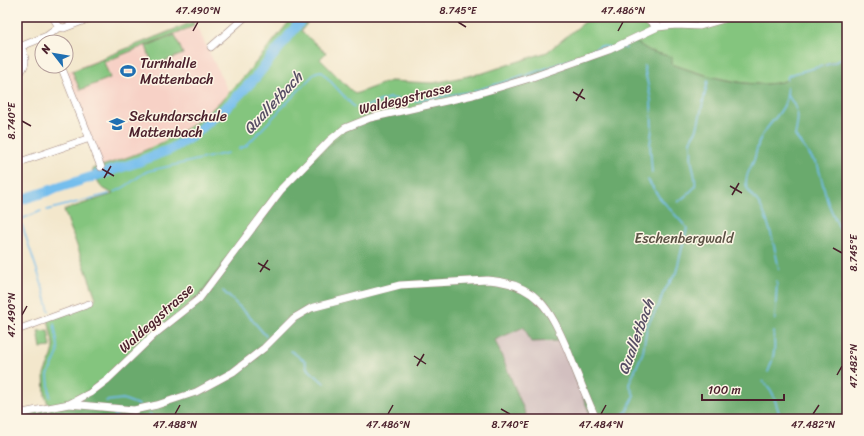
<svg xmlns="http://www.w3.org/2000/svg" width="864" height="436" font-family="Sriracha,sans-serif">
	<rect width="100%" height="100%" fill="#fcf5e5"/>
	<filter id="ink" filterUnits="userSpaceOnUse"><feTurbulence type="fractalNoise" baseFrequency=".025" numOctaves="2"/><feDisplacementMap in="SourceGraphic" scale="8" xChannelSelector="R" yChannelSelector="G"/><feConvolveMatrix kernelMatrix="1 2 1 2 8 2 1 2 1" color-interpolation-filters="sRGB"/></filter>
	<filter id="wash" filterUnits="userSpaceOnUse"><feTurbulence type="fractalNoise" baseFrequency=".012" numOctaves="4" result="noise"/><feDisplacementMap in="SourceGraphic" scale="16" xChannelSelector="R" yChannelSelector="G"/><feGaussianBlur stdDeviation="0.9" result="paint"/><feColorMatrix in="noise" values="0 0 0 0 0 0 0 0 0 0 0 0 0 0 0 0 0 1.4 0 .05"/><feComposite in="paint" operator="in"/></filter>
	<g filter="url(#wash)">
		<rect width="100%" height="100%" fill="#f3e7cc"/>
		<!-- built -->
		<path fill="#f7d1c6" d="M194,21l35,72 -19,18 -30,21 -45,23 -34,12 -37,-94z"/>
		<!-- industrial -->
		<path fill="#d2bfbf" d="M524,327l8,15 27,-1 31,73 -9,5h-58l4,-2 -32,-77z"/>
		<!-- green -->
		<path fill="#84c57e" stroke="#677254" d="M293,17h19l-11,14 25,22 -6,6 35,35 35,-13 43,2 50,-10 64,-21 44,-35h54l13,10h36l33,-10h120v39c-13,7 -27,9 -40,15 -9,3 -17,9 -26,11 -27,8 -83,-8 -109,-18l-1,-7 -21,-6 -18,-11 -418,241 -115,106 -49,22 -5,-13 -1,-22 8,-18 2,-8 -6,-29 41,-15 7,-6 -32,-88 49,-16 -12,-7 -9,-18c43,-13 85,-29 119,-59 31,-27 56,-62 82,-93z
			M193,22l1,4 -90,36 6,16 -30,12 -8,-19 31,-12 1,2 -1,-3z
			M175,35l8,19 -30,12 -7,-20z
			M48,330l3,17 -10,1 -3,-17z"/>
		<!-- forest -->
		<path fill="#6baa6d" stroke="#5a644c" d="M632,40l18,11 22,6v7c29,11 85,28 115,16l1,-4 4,-2 41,-11 14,-7v363h-266l9,-5 -30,-73 -29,1 -7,-15 -29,13 32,77 -4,2h-506v-5l62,-15 111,-92 87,-113 73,-68 118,-30z"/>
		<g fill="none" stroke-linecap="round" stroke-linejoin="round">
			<!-- stream -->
			<path stroke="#74beed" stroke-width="1.5" d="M620,47l6,1
				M644,66l7,34 1,29 -2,16 2,28
				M787,80l1,-4 4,-2 41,-11 14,-7
				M474,91l53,-16 59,-21 14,-8 9,1
				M788,96c12,15 11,21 7,40l23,30 10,37 17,38 -1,14
				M358,107l9,-1 22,-8 26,3 54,-9
				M239,149l7,-3 70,-74 5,-1 33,36
				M124,167l1,1
				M114,192c15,-5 21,-15 34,-21l80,-18
				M678,202c22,-18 19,-13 14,-39 -2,-8 1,-13 -2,-22l7,-12 11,-49
				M47,210l62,-16
				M17,211l1,2
				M19,220l22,-9
				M22,225l20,60 7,26
				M779,269c-4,-19 -9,-46 -19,-64 -4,-7 -14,-13 -14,-22 0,-10 5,-15 8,-23 3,-9 3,-18 9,-26 10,-16 27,-27 24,-47
				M223,291l25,24 18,21
				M775,320l2,-39
				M291,351l14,10 2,7 17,15
				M768,372c6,-14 8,-25 5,-40
				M763,381l10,13 8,25
				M50,397l-2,-22 10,-22v-7l-4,-23
				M106,401l17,-2 16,6
				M113,412l5,7
				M150,414l3,5
				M621,419l-1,-2 7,-6 7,-16 -5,-11 14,-32 4,-26 12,-21 4,-12 13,-20 11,-45 -28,-31 -11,-17"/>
			<!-- river -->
			<path stroke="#74beed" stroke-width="10" d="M17,201l121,-39 33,-13 20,-12 41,-35 23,-24 49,-61"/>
		</g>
	</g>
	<g filter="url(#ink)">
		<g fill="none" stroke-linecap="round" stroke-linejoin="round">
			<defs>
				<path id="minor" d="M53,17l6,10
					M645,17l13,10
					M59,27l5,1 29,-11
					M211,47l34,-30
					M17,48l30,-12 12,-9
					M61,66l40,101
					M17,75c11,-9 9,-17 4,-29
					M17,163l73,-25
					M17,330l72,-26
					M69,404l65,6 23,-5 39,-13 37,-20 31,-24 30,-30 17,-10 89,-23 87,-5c50,3 63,29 81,71 9,23 18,45 28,68
					M17,414l52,-10 21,-11 17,-13 49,-47 43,-34 82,-109 49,-50 15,-12 25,-10 103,-23 54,-16 82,-29 49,-23 18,-2 24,1 31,-9"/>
			</defs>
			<!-- minor casing -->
			<use href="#minor" stroke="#9e837c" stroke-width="8"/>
			<!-- minor -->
			<use href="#minor" stroke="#fff" stroke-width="7"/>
		</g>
	</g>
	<!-- ticks -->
	<path fill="none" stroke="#4a1f2b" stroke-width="1.5" d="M458,22l8,5M193,31l5,-9M618,31l5,-9M573,92l12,7M576,101l7,-12M22,121l9,5M102,169l12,7M104,178l7,-12M730,186l12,7M732,195l7,-12M833,248l9,5M258,263l12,7M260,272l8,-12M22,315l5,-9M414,356l12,8M417,366l7,-12M837,375l5,-9M501,409l9,5M175,414l5,-9M388,414l5,-9M601,414l5,-9M813,414l6,-9"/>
	<!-- icons -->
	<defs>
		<symbol id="stadium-bare" viewBox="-9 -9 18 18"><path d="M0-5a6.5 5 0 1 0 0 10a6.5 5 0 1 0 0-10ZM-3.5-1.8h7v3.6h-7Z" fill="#1f6fb2" stroke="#fcf5e5" stroke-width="2.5" paint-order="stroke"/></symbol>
		<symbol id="school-bare" viewBox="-9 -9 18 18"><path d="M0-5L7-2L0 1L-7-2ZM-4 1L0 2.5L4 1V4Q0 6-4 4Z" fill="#1f6fb2" stroke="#fcf5e5" stroke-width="2.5" paint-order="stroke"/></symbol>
	</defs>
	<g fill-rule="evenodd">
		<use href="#stadium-bare" x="117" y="60" width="22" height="22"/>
		<use href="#school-bare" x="106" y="113" width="22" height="22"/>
	</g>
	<g text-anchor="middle" stroke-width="3" stroke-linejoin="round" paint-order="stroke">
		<!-- poi labels -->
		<g font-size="14" fill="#4a1f2b" stroke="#fcf5e5" text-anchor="start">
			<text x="140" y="68">Turnhalle<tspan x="140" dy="16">Mattenbach</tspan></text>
			<text x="129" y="121">Sekundarschule<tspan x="129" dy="16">Mattenbach</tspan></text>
		</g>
		<!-- street labels -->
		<g font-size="14" fill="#4a1f2b" stroke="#fcf5e5">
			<text transform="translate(405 98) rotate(-14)" y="5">Waldeggstrasse</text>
			<text transform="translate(156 318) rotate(-42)" y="5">Waldeggstrasse</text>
		</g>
		<!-- park labels -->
		<g font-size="14" fill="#5b5144" stroke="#fcf5e5">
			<text x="684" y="243">Eschenbergwald</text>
		</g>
		<!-- water labels -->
		<g font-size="15" font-style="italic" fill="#574f65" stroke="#fcf5e5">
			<text transform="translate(273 103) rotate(-47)" y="5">Qualletbach</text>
			<text transform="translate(636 337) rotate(-70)" y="5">Qualletbach</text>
		</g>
	</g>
	<!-- margin -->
	<rect width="864" height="436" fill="none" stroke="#fcf5e5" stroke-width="44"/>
	<!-- north arrow -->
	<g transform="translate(54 54) rotate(301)"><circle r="19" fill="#fcf5e5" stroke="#b59f9b"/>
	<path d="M0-3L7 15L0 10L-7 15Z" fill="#1f6fb2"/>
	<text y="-6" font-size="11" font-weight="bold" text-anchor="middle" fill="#4a1f2b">N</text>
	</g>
	<!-- scale -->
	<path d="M702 394v6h82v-6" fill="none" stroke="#4a1f2b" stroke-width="2"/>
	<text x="708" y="394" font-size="12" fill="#4a1f2b" stroke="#fcf5e5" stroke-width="3" paint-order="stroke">100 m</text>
	<rect x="22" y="22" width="820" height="392" fill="none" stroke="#4a1f2b" stroke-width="1.5"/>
	<g font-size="10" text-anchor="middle" fill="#4a1f2b">
		<text x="198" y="14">47.490°N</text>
		<text x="458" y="14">8.745°E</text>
		<text x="623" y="14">47.486°N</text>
		<text transform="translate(11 121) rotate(-90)" y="4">8.740°E</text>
		<text transform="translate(853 253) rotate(-90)" y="4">8.745°E</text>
		<text transform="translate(11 315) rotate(-90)" y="4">47.490°N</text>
		<text transform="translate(853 366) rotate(-90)" y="4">47.482°N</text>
		<text x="175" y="428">47.488°N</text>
		<text x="388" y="428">47.486°N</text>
		<text x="510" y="428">8.740°E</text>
		<text x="601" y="428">47.484°N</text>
		<text x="813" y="428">47.482°N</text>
	</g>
</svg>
